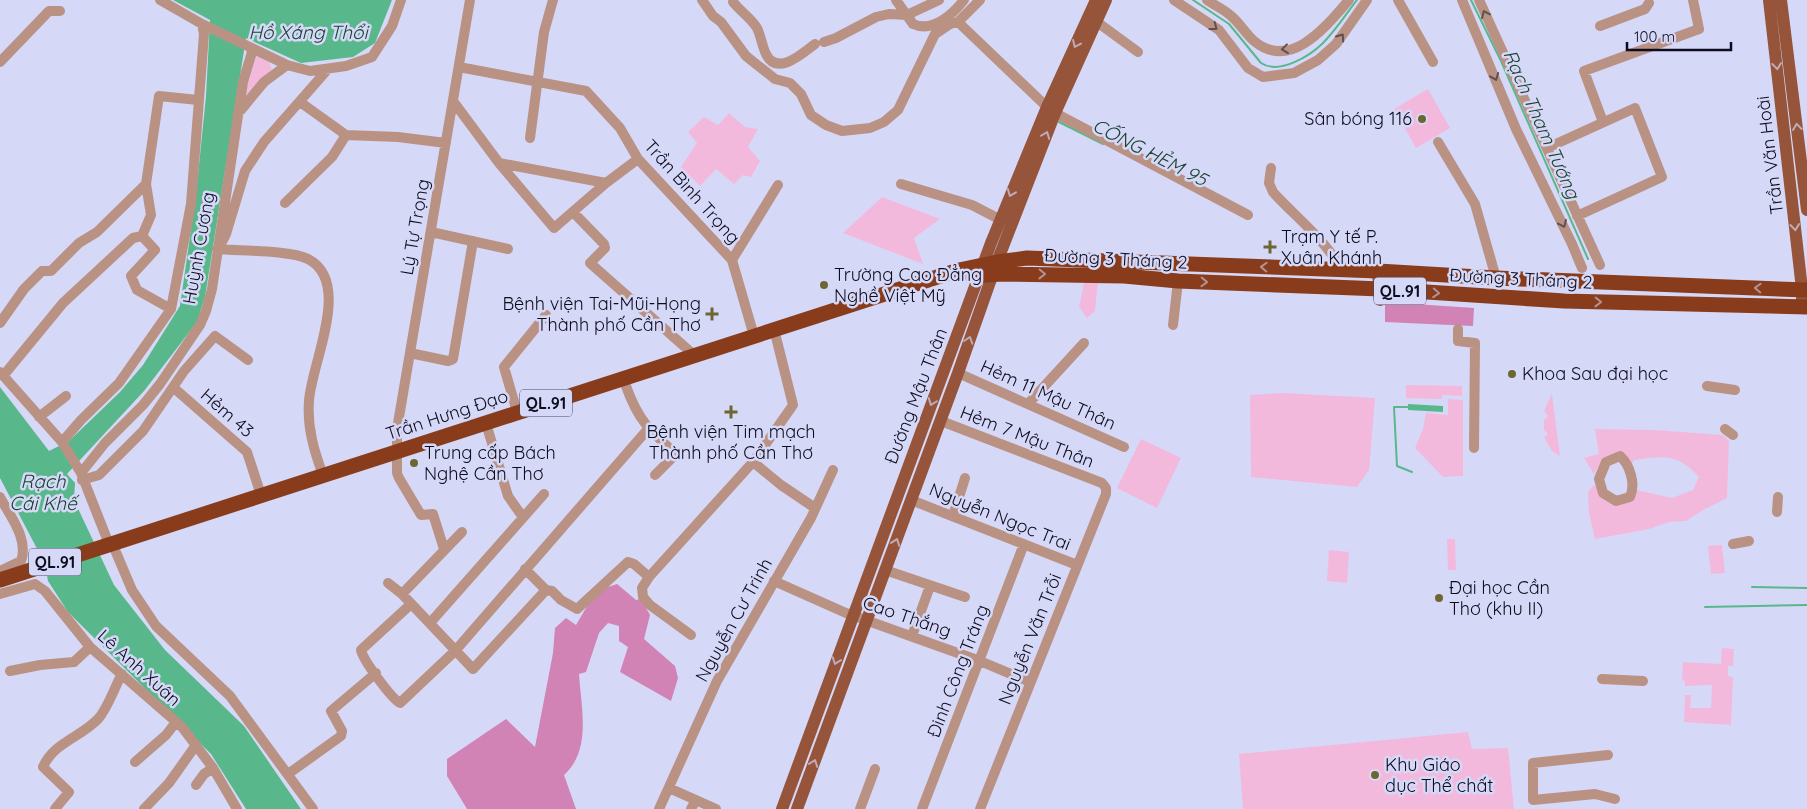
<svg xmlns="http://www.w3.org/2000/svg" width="1807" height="809" font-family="Quicksand,sans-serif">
	<rect width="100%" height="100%" fill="#d6d8f8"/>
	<!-- green -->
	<path fill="#f3b9dd" d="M256,56l13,6 3,7 -29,31z
		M1428,89l22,39 -34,20 -22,-39z
		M729,113l16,14 13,2 -10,18 12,14 -9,16 -8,-2 -9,9 -18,-15 -16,17 -19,-19 16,-24 -9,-11 16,-15 14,8z
		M882,197l58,22 -26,19 9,26 -80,-31z
		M1085,279l13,1 -3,31 -8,7 -8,-11z
		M1406,385l56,1v10l-20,-1v4l-36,-1z
		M1282,393l93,5 -6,72 -12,17 -106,-10 -1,-82z
		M1552,394l8,62 -8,-5 -8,-14 4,-3 -4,-4v-10l4,-4 -4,-5z
		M1448,399l15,1v76l-20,1 -28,-29 8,-19 3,-16 22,2z
		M1595,429l59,1 69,5 6,6 -2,57 -24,12 -17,11 -17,1 -20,7 -54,10 -6,-26 -1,-21 6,-7 22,20 20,-15 36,8 21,-8 6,-13c-22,-24 -35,-21 -65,-17l-4,7 -21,-12 -10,10 -5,9 -10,-16 15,-4z
		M1141,439l40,19 -24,50 -40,-20z
		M1447,539h8l1,31h-8z
		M1722,545l3,28 -14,1 -3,-28z
		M1329,550l20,2 -2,31 -20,-2z
		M1722,648l12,1 -1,17h-5v10l5,1 -2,48 -47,-3 1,-27h6l-1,13h21l1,-23 -27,1v-5l-3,-1 1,-18 38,2z
		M1468,732l4,17 36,-1 6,61h-271l-4,-55z"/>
	<!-- forest -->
	<path fill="#d083b4" d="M1385,302l89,6 -1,18 -88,-4z
		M617,584l19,16 5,-1 9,16 -6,24 31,27 3,12 -7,23 -51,-29 8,-25 -9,-6v-15l-11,-3 -9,10 -13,39 -7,2c2,33 13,76 -15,101l12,34h-109l-20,-33v-17l59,-40 29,28 18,-94 2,-25 11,-10 10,7 20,-34z"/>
	<!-- water -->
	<path fill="#58b88c" d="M173,0h219l-17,43 -22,14 -52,6 -55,-25 -41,259 -8,25 -53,69 -77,83 8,9 -1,17 40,85 51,65 79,76 57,83h-55l-35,-55 -143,-142 -20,-31 -3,-17 -45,-86v-91l49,64 20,-10 51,-49 23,-27 37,-59 16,-111 10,-99 4,-76z
		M1408,404l35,2v6l-35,-2z"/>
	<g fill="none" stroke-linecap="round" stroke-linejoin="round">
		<!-- stream -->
		<path stroke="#58b88c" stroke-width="2" d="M1193,0l36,24 32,39c18,12 49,-7 62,-20 13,-13 23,-29 34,-43
			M1471,0l30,61 87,198
			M1059,122l44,22
			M1408,407h-14l3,59 15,6
			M1752,587l55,1
			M1705,607l102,-2"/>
		<!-- minor -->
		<path stroke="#b99284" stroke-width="10" d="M160,0l42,24 85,41 23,6 36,-5 26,-9 20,-31 9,-26
			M702,0l11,16 8,6 25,34 29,23 15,4 11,11 10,21 15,10 16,6 28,-3 14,-6 14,-12 37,-76 15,-10 8,-2 22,-22
			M896,0l17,24c20,9 40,-10 51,-24
			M1174,0l45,30 29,38 15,9 31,-4 24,-13 18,-16 31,-44
			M1207,0c7,5 16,9 23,15 9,7 15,18 24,26 37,31 73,-16 95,-41
			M1398,0l35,62
			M1462,0l54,129 56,115 10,24
			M1479,0l121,265
			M733,2c7,9 18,16 24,26 4,8 5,18 9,26 11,23 37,-1 49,-10
			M958,22l89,85
			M1097,22l41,30
			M1600,26l45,-17 4,-6
			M824,42l12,-4 40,-21 13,-3 18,1 32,-15
			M0,62l49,-51h11
			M459,67l127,24 34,37 18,31 94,101 22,76
			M453,101l46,62 107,20 -52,45 -55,-65
			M300,102l46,33 52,2 48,6
			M241,110l23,-28 23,-17
			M1055,113l193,102
			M1603,122l-19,-51 115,-42 -6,-29
			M530,138l14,-106 9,-32
			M1438,142l37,62 21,74
			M1547,148l88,-40 27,69 -85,39
			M1271,168l-2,15 4,9c17,20 59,53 66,77
			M606,183l32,-24
			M901,184l71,21 29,15
			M285,203l47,-46 14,-22
			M573,212l31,32 1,4 -15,15 104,92
			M431,232l77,17
			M142,236l13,14 -24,26 6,14 34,19
			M222,242l4,-8 19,-63 19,-29 64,-73
			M217,249c22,2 73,1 91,10 45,23 3,105 1,142 -2,26 5,50 14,74
			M732,260l46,-75
			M0,323l24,-34 18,-18h9l28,-28 18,-11 49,-48
			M1173,325l5,-44
			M1458,329v12l17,2 -1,105
			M410,353l38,8 5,-2 20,-118
			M0,372l62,70 19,31 28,71
			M958,373l166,74
			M3,376l60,-73 70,-65 9,-2 9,-21 -5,-31 13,-88 39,4
			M626,386c12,34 23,44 50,68l-21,21
			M1707,386l28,4
			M174,388l73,64 14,43
			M1028,404l56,-61
			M517,412l-13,-45 42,-52
			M39,417l27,-21
			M941,421l161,62 4,5v6l-126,315
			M1725,429l8,6
			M488,430l20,66 14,20
			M62,442l19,-22 38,-37 52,-74 20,-105 13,-170 -2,-10
			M1620,456c10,9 16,28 10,41l-14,4 -13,-8 -4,-14 7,-17z
			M753,462l28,23 34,23
			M81,473l24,-30 38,-38 17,-21 40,-59 6,-14 6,-22 31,-207 9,-30 -2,-5
			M82,480l17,-5 44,-44 41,-60 31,-35 33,24
			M0,497c10,19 29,42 21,64l-21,10
			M911,500l166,65
			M1777,512l1,-15
			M953,516l12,-38
			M1733,544l16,-3
			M444,549l-11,-35 -12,1 -22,-37 -2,-5v-44l73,-429
			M115,550l17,40 24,36 74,70 83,113
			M525,569l21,21 6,1 9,9 16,9 51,-47 6,2 15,13 104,-115 40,-57 -17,-68
			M885,570l80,27
			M649,577l-7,11 1,9 7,8 41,30
			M774,581l72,32 134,48 50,21
			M388,583l14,11 71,75 73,-79
			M0,594l35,-10 10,7 45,56 92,80 31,41 24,41
			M402,594l60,-62
			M411,604l-50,46c2,10 30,48 39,53l55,-52 193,-222
			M430,623l114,-129
			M912,636l18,-50
			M10,671l30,-6 34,-3 16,-15
			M1602,679l41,2
			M1608,755l-75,8v37l62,-6 20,5
			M135,762l31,-27 10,-13
			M288,774l53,-38 1,-5 -11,-20 45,-38
			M196,785l8,-11 9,-6
			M669,788l47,21
			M55,809l14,-17 -26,-25c10,-24 38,-30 55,-48 10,-11 16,-31 24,-45
			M144,809l25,-26 27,-38
			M659,809l58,-128 94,-163 22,-48
			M691,809l5,-9
			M860,809l15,-40
			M922,809l102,-265"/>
		<!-- major -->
		<path stroke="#96543a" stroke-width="12" d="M1769,0l33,289v17
			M1781,0l26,210
			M1378,271l2,29
			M782,809l209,-566 56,-136 49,-107
			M797,809l161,-436 39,-111 58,-149 51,-113"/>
		<!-- highway -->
		<path stroke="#883c1c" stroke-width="15" d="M972,276l30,-2 122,2 54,5 203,8 183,12 243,6
			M0,580l959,-310 38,-8 30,-4 351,13 118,7 311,12"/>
	</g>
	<!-- one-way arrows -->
	<defs><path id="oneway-chevron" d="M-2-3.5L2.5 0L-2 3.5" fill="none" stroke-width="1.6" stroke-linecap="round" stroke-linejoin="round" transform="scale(1.25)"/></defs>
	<g stroke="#624f50">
		<use href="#oneway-chevron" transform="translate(1485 14) rotate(-115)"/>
		<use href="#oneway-chevron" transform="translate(1214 27) rotate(37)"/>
		<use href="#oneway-chevron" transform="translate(1341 37) rotate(-55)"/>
		<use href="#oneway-chevron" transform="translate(1285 49) rotate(173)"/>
		<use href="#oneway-chevron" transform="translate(1495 77) rotate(68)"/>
		<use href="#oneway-chevron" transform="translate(1563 224) rotate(65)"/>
	</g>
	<g stroke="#c0aab6">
		<use href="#oneway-chevron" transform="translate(1076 44) rotate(115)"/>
		<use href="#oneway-chevron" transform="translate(1777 66) rotate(83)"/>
		<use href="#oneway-chevron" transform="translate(1797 127) rotate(-97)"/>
		<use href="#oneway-chevron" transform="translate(1046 135) rotate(-69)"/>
		<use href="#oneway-chevron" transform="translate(1011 193) rotate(112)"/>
		<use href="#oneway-chevron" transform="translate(1795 227) rotate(84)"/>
		<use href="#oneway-chevron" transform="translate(969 340) rotate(-72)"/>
		<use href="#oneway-chevron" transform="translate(932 402) rotate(111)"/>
		<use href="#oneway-chevron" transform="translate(896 542) rotate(-70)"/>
		<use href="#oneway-chevron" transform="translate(836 661) rotate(110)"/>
		<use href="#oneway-chevron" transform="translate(814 763) rotate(-70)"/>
	</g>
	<g stroke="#b39295">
		<use href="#oneway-chevron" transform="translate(1264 267) rotate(-178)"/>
		<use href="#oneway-chevron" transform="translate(1042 274) rotate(1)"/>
		<use href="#oneway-chevron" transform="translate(1204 282) rotate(2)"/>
		<use href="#oneway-chevron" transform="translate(1758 288) rotate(-178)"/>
		<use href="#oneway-chevron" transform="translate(1436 293) rotate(4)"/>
		<use href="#oneway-chevron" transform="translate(1598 302) rotate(1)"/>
	</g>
	<!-- markers -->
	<g fill="#6d6633" stroke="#d6d8f8" stroke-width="2">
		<circle cx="1422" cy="119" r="5"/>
		<path d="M1267.5 239.5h5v5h5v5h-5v5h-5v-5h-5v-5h5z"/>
		<circle cx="824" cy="285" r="5"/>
		<path d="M709.5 306.5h5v5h5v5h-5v5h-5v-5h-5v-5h5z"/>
		<circle cx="1512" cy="374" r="5"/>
		<path d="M728.5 404.5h5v5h5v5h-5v5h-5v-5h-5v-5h5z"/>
		<circle cx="414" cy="463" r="5"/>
		<circle cx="1439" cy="598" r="5"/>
		<circle cx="1375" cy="775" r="5"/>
	</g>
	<g text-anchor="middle" stroke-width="5" stroke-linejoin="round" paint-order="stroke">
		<!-- shield labels -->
		<g fill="#d6d8f8" stroke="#49495f" stroke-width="1">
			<rect x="1374" y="277.5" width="52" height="27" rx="4"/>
			<rect x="520" y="389.5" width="52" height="27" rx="4"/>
			<rect x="29" y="548.5" width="52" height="27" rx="4"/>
		</g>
		<g font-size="16" font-weight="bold" fill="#0c0c1d">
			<text x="1400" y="297">QL.91</text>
			<text x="546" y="409">QL.91</text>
			<text x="55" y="568">QL.91</text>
		</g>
		<!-- poi labels -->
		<g font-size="18" fill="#0c0c1d" stroke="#d6d8f8" text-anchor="start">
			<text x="1412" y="125" text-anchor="end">Sân bóng 116</text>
			<text x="1281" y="243">Trạm Y tế P.<tspan x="1281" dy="21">Xuân Khánh</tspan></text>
			<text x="834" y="281">Trường Cao Đẳng<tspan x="834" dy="21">Nghề Việt Mỹ</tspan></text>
			<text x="701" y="310" text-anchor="end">Bệnh viện Tai-Mũi-Họng<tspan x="701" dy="21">Thành phố Cần Thơ</tspan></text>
			<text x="1522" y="380">Khoa Sau đại học</text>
			<text x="731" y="438" text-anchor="middle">Bệnh viện Tim mạch<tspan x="731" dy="21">Thành phố Cần Thơ</tspan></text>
			<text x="424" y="459">Trung cấp Bách<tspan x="424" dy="21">Nghệ Cần Thơ</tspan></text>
			<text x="1449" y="594">Đại học Cần<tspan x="1449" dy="21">Thơ (khu II)</tspan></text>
			<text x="1385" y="771">Khu Giáo<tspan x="1385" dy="21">dục Thể chất</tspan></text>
		</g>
		<!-- street labels -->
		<g font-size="18" fill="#0c0c1d" stroke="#d6d8f8">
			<text transform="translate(1770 155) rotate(-97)" y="6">Trần Văn Hoài</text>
			<text transform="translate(692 192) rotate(48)" y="6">Trần Bình Trọng</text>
			<text transform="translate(415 227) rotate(-80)" y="6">Lý Tự Trọng</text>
			<text transform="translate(199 248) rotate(-80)" y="6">Huỳnh Cương</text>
			<text transform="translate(1116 259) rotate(3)" y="6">Đường 3 Tháng 2</text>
			<text transform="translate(1521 279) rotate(3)" y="6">Đường 3 Tháng 2</text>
			<text transform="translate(1048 395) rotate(24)" y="6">Hẻm 11 Mậu Thân</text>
			<text transform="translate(916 396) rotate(-69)" y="6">Đường Mậu Thân</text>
			<text transform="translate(227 413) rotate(41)" y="6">Hẻm 43</text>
			<text transform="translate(447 415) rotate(-18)" y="6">Trần Hưng Đạo</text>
			<text transform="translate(1027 437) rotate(21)" y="6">Hẻm 7 Mậu Thân</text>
			<text transform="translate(1000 517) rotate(22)" y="6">Nguyễn Ngọc Trai</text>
			<text transform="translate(907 617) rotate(19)" y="6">Cao Thắng</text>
			<text transform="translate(734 620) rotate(-61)" y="6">Nguyễn Cư Trinh</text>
			<text transform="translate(1030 639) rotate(-68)" y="6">Nguyễn Văn Trỗi</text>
			<text transform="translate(139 668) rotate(42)" y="6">Lê Anh Xuân</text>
			<text transform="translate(958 671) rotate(-69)" y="6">Đinh Công Tráng</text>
		</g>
		<!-- water labels -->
		<g font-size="19" font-style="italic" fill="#1a4330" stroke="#d6d8f8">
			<text x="308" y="39">Hồ Xáng Thổi</text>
			<text transform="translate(1542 124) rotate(66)" y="7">Rạch Tham Tướng</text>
			<text transform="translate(1150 152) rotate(27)" y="7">CỐNG HẺM 95</text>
			<text x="43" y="488">Rạch<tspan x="43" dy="22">Cái Khế</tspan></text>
		</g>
	</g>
	<!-- scale -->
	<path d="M1627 42v8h104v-8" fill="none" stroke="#0c0c1d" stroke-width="2.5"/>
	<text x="1634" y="42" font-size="15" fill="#0c0c1d" stroke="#d6d8f8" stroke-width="4" paint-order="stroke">100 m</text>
</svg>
